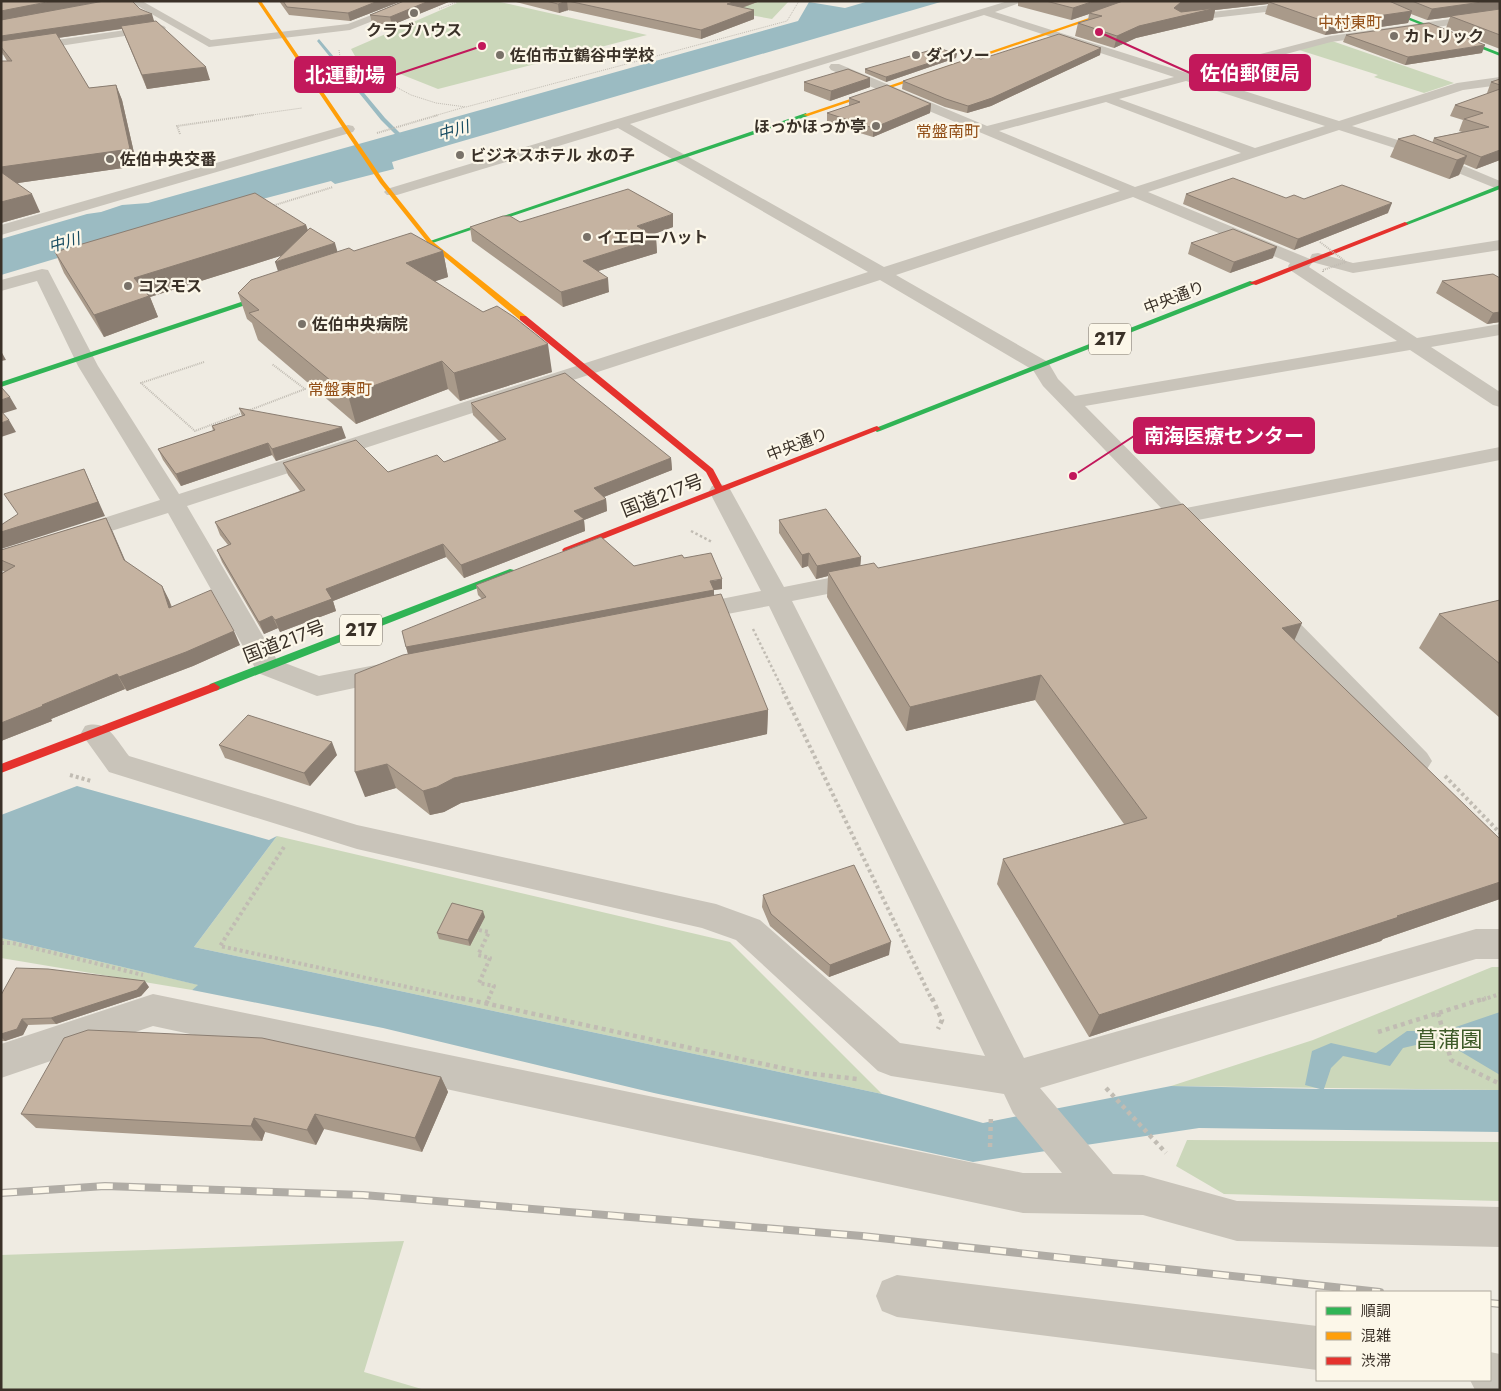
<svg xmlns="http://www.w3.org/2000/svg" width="1501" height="1391" font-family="Jost,'Noto Sans JP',sans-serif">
	<rect width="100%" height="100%" fill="#efebe2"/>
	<!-- green -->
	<path fill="#cbd7ba" d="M455,1h41l151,34 -209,54 -83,-33 -4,-7 106,-46z
		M754,1h35l-17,18 -44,-8z
		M1332,41l122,42 -30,10 -50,-16 4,-2 -82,-26z
		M277,836l453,106 152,152 -688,-147z
		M1,938l198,47 -7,5 -191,-32z
		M1492,967h8v123l-329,-4 142,-46z
		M1187,1140l313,2v59l-276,-7 -48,-28z
		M404,1241l-40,131 61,18h-424v-135z"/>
	<!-- water -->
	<path fill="#9bbbc2" d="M869,1h75l-495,144 -57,17 2,7 -59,15 -4,-3 -126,33 -204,61v-36l86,-25 14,-2 21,-7 26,-2 650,-182 11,-19 36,6z
		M77,786l192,54 8,-4 -83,111 688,147 101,29 188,-37 149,3 -15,-4 7,-34 19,-8 45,10 31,-22h25l6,19 -22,-5 -13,3 -13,18 -47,-10 -12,12 -7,21 176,1v42l-301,-4 -226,34 -319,-69 -271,-65 -191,-38 6,-5 -197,-47v-123z
		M1500,1012v63l-47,-28 -6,-17z"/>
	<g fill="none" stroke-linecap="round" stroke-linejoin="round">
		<!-- stream -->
		<path fill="#9bbbc2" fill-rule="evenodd" d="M319,39l66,79 16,16 9,-1 2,3 -14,1 -17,-17 -64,-79z"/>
		<!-- path-far4 -->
		<path stroke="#c1bcb3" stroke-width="1" stroke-dasharray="1 1" stroke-linecap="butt" d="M439,9l18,-7 -2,-1
			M565,11l9,-2
			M339,50l1,7 71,38 25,8 30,4 321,-86 12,-20
			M245,116l57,-8
			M434,116l31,-9"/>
		<!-- path-far3 -->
		<path stroke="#c1bcb3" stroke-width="2" stroke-dasharray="1 1" stroke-linecap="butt" d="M377,133l61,-18
			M180,134l-3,-8 77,-11
			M272,206l61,-19
			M204,362l-63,21 54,48 110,-42 -33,-25"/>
		<!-- path-far2 -->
		<path stroke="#c1bcb3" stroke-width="2.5" stroke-dasharray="2.5 2.5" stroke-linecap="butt" d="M691,531l21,11
			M753,629l31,63"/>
		<!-- path-far1 -->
		<path stroke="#c1bcb3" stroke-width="4" stroke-dasharray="3 3" stroke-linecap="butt" d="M783,691l149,309
			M70,775l21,6
			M1445,776l55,57
			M284,847l-64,99 247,54
			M479,930l10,2 -11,23 12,3 -11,25 15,3 -6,14
			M1,943h12l130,32
			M1482,1000l18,-6"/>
		<!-- path -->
		<path stroke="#c1bcb3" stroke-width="4.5" stroke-dasharray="4 4" stroke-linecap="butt" d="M461,998l344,75 52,6
			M932,998l10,22 -4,9
			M486,1004l3,-6
			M1438,1013l13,47 49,24
			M1378,1032l108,-34
			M1106,1088l60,65
			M990,1147l1,-31"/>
		<!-- street -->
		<path fill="#c9c4ba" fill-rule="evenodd" d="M129,1h13l69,39 137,-16 60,-23h15l-73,29 -141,17z
			M1008,1h17l-30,11 192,61 143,-37 170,-24v6l-169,24 -131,35 139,44 118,-38 43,-6v8l-37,5 -111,36 62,19 86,36v9l-96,-39 -65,-21 -191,62 162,67 2,4 -3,4 108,71 83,-14v11l-69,12 69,45v15l-7,-2 -83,-55 -325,56 101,102 314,-61v13l-302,60 6,7 -4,5c-11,3 -16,0 -24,-8l-19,4 -8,-2 -4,-5 4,-5 16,-4 -122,-126 -10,-16 -153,-90 -693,226 90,154 42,16 72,-14 10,2 3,7 -3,7 -84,18 -59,-23 -90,-160 -167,53v-15l159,-51 -82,-134 -41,-85 -36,10v-11l41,-11 6,1 50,96 81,128 689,-222 -250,-144 -221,67h-10l-3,-3 3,-3zM984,15l190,62 -187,49 -148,-62h-8l-2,3 2,3 289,121 -236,76 -254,-143zM1186,81l139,45 -70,22 -136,-49zM1106,102l135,51 -106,34 -136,-56zM1133,197l157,66 -2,3 2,4 107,71 -322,55 -17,-17 -10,-17 -152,-87z
			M1306,1h34l-5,3 -157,18 -5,-3 5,-3z
			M160,25l4,1 2,2 -2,2 -163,25v-7z
			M348,125l5,1 2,3 -2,3 -352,103v-10z
			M1500,240v10l-147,23 -41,-11 -2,-4 2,-4 6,-1 35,10z
			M720,484l8,2 3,5 53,96 80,-16 9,2 3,6 -3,6 -81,16 232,457 452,-129h24v30h-24l-436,129 73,86 30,1 94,26 263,6v40l-263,-6 -94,-26 -120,-2 -870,-187 -152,52v-34l152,-50 870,179h39l-49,-60 -9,-19 -113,-18 -13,-5 -142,-131 -34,-12 -345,-79 -248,-77 -28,-39 4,-7c23,-7 31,14 44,30l228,69 359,79 44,16 140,123 85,13 -216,-450 -78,15 -9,-2 -4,-6 4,-6 9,-2 70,-14 -52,-100 3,-5z
			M1270,600l9,2 148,151 5,8 -5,8 -10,3 -10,-3 -146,-155 -4,-6 4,-6z
			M897,1275l420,51v44l-420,-53 -15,-6 -6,-15 6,-15z
			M1490,1352l10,2v36h-25l-5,-10h20z"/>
		<!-- fast -->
		<path fill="#30b455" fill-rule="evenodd" d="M1361,1h6l133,52v3z
			M806,113l2,3 -414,140 -5,-1z
			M1500,185v4l-93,36 -5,-1z
			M1250,281l7,2 -377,148 -3,1 -4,-3z
			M274,291l7,2 -280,94v-5z
			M510,569l4,1 1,2 -1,2 -296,116 -4,1 -6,-4 2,-3z"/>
		<!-- slow -->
		<path fill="#ff9f0a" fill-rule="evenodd" d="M257,1h4l123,180 48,60 94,75v4h-6l-92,-77 -48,-60z
			M1139,1h7l-338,115 -5,-1z"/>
		<!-- jam -->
		<path fill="#e5322d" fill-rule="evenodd" d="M1405,222l3,2 -1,1 -151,60 -7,-2z
			M520,316h6l187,153 9,17 152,-59 3,-1 4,3 -311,123h-6l-2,-2 2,-2 151,-59 -9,-17 -186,-152z
			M214,683l6,4 -2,3 -217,83v-9z"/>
		<defs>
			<path id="rail" d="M1,1193l104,-7 258,9 499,41 518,56
				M1490,1303l10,1"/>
		</defs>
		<!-- rail casing -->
		<use href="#rail" stroke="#b0aca5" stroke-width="8"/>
		<!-- rail -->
		<use href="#rail" stroke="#fcf7e9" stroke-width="5.5" stroke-dasharray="16" stroke-linecap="butt"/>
		<!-- path-bridge -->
		<path stroke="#c1bcb3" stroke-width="2" stroke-dasharray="1 1" stroke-linecap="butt" d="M1320,242l26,20
			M1323,272v-2l23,-8"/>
	</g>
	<!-- wall -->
	<path fill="#a99a8a" d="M1,1l153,20 56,59 -63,9 -25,-60 -64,9 31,50 27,-3 6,15 15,66 -119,17 22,29 -39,11 6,-162 -6,-10z
		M279,1h123l-52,20 -61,-6z
		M404,1h47l-59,24 -20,-2 -2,-8z
		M512,1h248l-18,7 12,11 -53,20 -133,-29 -9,3z
		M1018,1h482v48l-54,-21 4,-11 -23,3 -16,-6 -3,9 -83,12 -60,-21 3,-10 -53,6 -2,10 -77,18 -22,10 -39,-12 3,-13 10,-3 1,-6 -18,6 -53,-14z
		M1346,35l136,18 -77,12 -62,-23z
		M1101,48l-1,7 -109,51 -24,7 -22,-6 -43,-18 1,-8 78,-22z
		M956,58l-70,24 -21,-9v-4z
		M870,78v9l-40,14 -26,-10v-9z
		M1500,79v81l-24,9 -12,-5 -5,11 -10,4 -59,-22 8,-18 34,4 2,-5 28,-6 -3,-1 4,-11 -13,-4 5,-11 32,-11v-1l4,-11z
		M849,98l82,6 -1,9 -57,24 -46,-14v-10l22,-7z
		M1186,194l118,5 84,14 -94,37 -111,-46z
		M520,222l153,5 -22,8 5,3 1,15 -59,18 11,21 -46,15 -91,-66 -2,-14z
		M306,225l2,5 29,22 17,-1h89l5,26 -13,4 117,91 -92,29 -12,-12 -92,35 -98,-84 -6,-17 -5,-4 -9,-26 40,-22 5,-16 -133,42 8,20 -54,20 -40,-64 -9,-21z
		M1191,243l82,15 -43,15 -42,-19z
		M1500,278v44l-13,2 -51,-31 6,-12z
		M471,403l200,55 1,12 -68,27 2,2 1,12 -23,9 1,11 -121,47 -18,-21 -113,44 3,10 -56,21 -2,-4 -14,6 -42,-72 -5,-12 11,-5 -8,-10 -5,-13 85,-31 -12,-16 -5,-12 105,9 56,-10 55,-21 -26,-26z
		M239,408l107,30 -70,23 -4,-6 -91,31 -18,-26 -5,-11 55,-18 -1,-5 30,-10z
		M106,518l19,43 37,25 7,14 3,7 68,38 -47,21 -66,25 -2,-2 -74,30 1,2 -51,20v-167l4,-2 -4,-2v-20z
		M779,520l82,37 -1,9 18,2 416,72 206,199v60l-117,40 -2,2 -292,96 -92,-153 6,-25 121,-35 -89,-124 -129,31 -79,-134 1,-21 -12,3 -8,-13 -6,2 -23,-35z
		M684,558l38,31 -8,1v5l54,115 -1,24 -306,69 -17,9 -14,3 -34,-27 -31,9 43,-143 -2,-7 76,-48 -4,-4 -2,-10 158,-19z
		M1500,600v118l-81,-70 20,-34z
		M219,745l118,10 -27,31 -85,-28z
		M763,895l126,60 -60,22 -59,-51 -8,-19z
		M485,917l-15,29 -31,-7 -2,-6z
		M149,987l-8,9 -85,28 -28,1 -5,10 -18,6h-4v-46z
		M441,1077l7,15 -26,60 -98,-23 -8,16 -51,-13 -3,9 -226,-13 -15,-14z"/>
	<!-- shaded-wall -->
	<path fill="#8a7d71" d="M52,1h52l-103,20v-10z
		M378,1h24l-52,20 -2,-8z
		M429,1h22l-59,24 -2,-8z
		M567,1l1,9 -9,3 -1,-9z
		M736,1h24l-33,12v-9z
		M1094,1h32l-37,12v1l-18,6 2,-12z
		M1191,1h97l-19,1 -1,2 -53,6 -2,10 -77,18 -22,10 3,-12 57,-28 7,-6z
		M1489,1h11v10l-50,5v1l-23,3 5,-11z
		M754,10v9l-53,20v-9z
		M1412,11l-4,12 -83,12 4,-12z
		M152,14l3,10 -154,22v-10z
		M1485,45l-3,8 -77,12 3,-8z
		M1101,48l-1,7 -109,51 -24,7 1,-7z
		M957,54l-1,4 -70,24v-5z
		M206,67l4,13 -63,9 -5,-14z
		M870,78v9l-40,14 1,-10z
		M116,85l6,15 15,66 -133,19 -3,-6v-12z
		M931,104l-1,9 -57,24v-9z
		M1500,150v10l-24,9 5,-12z
		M1467,156l-8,19 -10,4 8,-19z
		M32,194l8,18 -39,11v-21z
		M1392,203l-4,10 -94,37 4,-11z
		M673,214v13l-35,13 -1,-14z
		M306,225l6,21 -162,51 8,20 -54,20 -10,-22 40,-37z
		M656,238l1,15 -72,22 -2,-14z
		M335,243l6,21 -59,20 -7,-22z
		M1277,247l-4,11 -43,15 4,-11z
		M443,251l5,26 -36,12 -6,-26z
		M608,278l1,14 -46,15 -2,-15z
		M1500,312v10l-13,2 6,-11z
		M548,344l4,28 -92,29 -6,-28z
		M1,351l5,9 -5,1z
		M442,361l6,28 -92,35 -8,-29z
		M10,397l7,12 -16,5v-14z
		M9,420l7,12 -15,5v-14z
		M342,427l4,11 -70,23 -4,-12z
		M268,443l4,12 -91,31 -5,-12z
		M671,458l1,12 -76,30 -2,-12z
		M84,469l21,47 -104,33v-17z
		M606,499l1,12 -23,9 1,11 -121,47 -3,-13 113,-54z
		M106,518l7,14 18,42 -7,-14z
		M443,544l3,13 -113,44 3,10 -56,21 -5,-12 51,-31z
		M809,553l-1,13 -6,2v-13z
		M861,557l-1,13 -32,2v4l-12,3 1,-13z
		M722,579v10l-8,1v9l-305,58 -3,-10z
		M162,586l7,14 7,22 -7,-14z
		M272,616l6,12 -14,6 -5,-12z
		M1302,623l-11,25 -9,-20z
		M234,631l6,14 -47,21 -66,25 -8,-14z
		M117,674l8,15 -74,30 1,2 -51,20v-18l41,-18z
		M1041,675l-6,25 -129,31 4,-24z
		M768,710l-1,24 -306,69 -17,9 -14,3 -7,-24 31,-13z
		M332,742l5,13 -27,31 -6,-13z
		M387,764l9,24 -31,9 -10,-25z
		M1500,882v17l-117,40 -2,2 -292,96 10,-22z
		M483,911l2,6 -15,29 -2,-6z
		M891,942l-2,13 -60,22 1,-12z
		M145,981l4,6 -8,9 -85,28 -5,-6z
		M22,1019l6,6 -5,10 -18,6 -4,-4v-3z
		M441,1077l7,15 -26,60 -7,-14z
		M315,1114l9,15 -8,16 -9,-15z
		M254,1118l11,14 -3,9 -11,-15z"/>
	<!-- building -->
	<path fill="#c5b3a1" stroke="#8a7d71" d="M1,1h51l-51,10z
		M104,1h28l8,8 12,5 -151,22v-16z
		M283,1h95l-30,12 -61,-6z
		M404,1h25l-39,16 -20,-2z
		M546,1h21l-9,3z
		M568,1h168l-9,3 27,6 -53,20z
		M1046,1h48l-21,7z
		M1123,1h68l-10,1 -7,6 7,4 35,-4 -77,18 -22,10 -39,-13 24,-7 -13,-3z
		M1277,1h112l23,10 -83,12 -60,-21z
		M1412,1h77l-57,8z
		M1500,9v26l-50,-19z
		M156,21l50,46 -64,8 -21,-49z
		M1429,23l56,22 -77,12 -62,-22z
		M56,33l33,55 27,-3 14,64 -129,18v-106h11l-11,-14v-6z
		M1059,34l42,14 -109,50 -24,8 -22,-7 -43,-18 71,-24 7,2z
		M938,48l19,6 -71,23 -21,-8z
		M848,69l22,9 -39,13 -27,-9z
		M1500,79v6l-9,-3z
		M887,85l44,19 -58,24 -46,-15 33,-11 -11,-4z
		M1500,89v61l-19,7 -47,-19 55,-11 -25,-8 19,-6 -28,-8z
		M1414,135l53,21 -10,4 -59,-21z
		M1,172l31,22 -31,8z
		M1233,178l53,20 8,-3 10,4 38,-14 50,18 -94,36 -112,-45z
		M628,189l45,25 -36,12 19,12 -73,23 25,17 -47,14 -91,-65 33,-11h7l10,6z
		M255,193l51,32 -172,53 15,18 -55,19 -39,-63z
		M310,228l25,15 -60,19z
		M1233,229l44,18 -43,15 -43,-19z
		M411,233l32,18 -37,12 77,49 14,-6 17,11 34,27 -94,29 -12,-12 -94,34 -99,-82 10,-3 -21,-17 13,-13 98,-32 5,3z
		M1493,274l7,4v34l-7,1 -51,-32z
		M565,373l106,85 -77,30 12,11 -32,12 10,8 -123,46 -18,-21 -117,45 6,10 -57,21 -3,-4 -13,6 -42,-72 14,-6 -16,-22 90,-32 -22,-27 73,-23 32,32 49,-17 7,7 62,-23 -35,-36z
		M1,387l9,10 -9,3z
		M239,408l103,19 -70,22 -4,-6 -92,31 -18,-25 57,-19 -3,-4 33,-11z
		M1,411l8,9 -8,3z
		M84,469l14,33 -97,30v-7l17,-11 -14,-20z
		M1183,504l119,119 -20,5 218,211v43l-103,34 2,1 -300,98 -96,-156 144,-41 -106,-143 -131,32 -82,-135 46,-9 4,5z
		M826,509l35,48 -44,9 -8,-13 -7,2 -23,-35z
		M106,518l18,42 38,26 7,22 42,-18 23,41 -48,21 -67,25 -2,-3 -75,31 1,1 -42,17v-149l14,-8 -14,-6v-10z
		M601,537l33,29 48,-11 2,3 27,-5 11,26 -12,2 4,9 -308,57 -4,-16 84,-34 -10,-12z
		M721,594l47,116 -314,68 -17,9 -14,4 -36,-27 -32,8v-98l48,-19z
		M1500,600v64l-61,-50z
		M248,715l84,27 -28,31 -85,-28z
		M854,865l37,77 -61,23 -59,-51 -8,-19z
		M452,903l31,8 -15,29 -31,-7z
		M16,968l32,1 97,12 -8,9 -86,28 -29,1 -5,10 -16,5v-39z
		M88,1030l174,8 179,39 -26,61 -100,-24 -8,16 -53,-12 -3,8 -230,-12 43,-76z"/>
	<!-- markers -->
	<g fill="#797269" stroke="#fcf7e9" stroke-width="2">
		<circle cx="414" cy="13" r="5"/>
		<circle cx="1394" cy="36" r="5"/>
		<circle cx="500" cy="55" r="5"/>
		<circle cx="916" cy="55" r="5"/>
		<circle cx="876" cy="126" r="5"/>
		<circle cx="460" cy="155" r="5"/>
		<circle cx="110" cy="159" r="5"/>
		<circle cx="587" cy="237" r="5"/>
		<circle cx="128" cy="286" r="5"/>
		<circle cx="302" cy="324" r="5"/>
	</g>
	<g text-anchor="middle" stroke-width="4.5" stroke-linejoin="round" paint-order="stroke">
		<!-- far-neighbourhood labels -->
		<g font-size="16" fill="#924f17" stroke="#fcf7e9">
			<text x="1350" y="28">中村東町</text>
			<text x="948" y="137">常盤南町</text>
			<text x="340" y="395">常盤東町</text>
		</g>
		<!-- far-poi labels -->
		<g font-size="16" font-weight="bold" fill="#3a3128" stroke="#fcf7e9" text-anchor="start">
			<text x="414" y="36" text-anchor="middle">クラブハウス</text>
			<text x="1404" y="42">カトリック</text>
			<text x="510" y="61">佐伯市立鶴谷中学校</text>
			<text x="926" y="61">ダイソー</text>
			<text x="866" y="132" text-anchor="end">ほっかほっか亭</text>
			<text x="470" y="161">ビジネスホテル 水の子</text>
			<text x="120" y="165">佐伯中央交番</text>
			<text x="597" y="243">イエローハット</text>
			<text x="138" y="292">コスモス</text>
			<text x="312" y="330">佐伯中央病院</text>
		</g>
		<!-- far-water labels -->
		<g font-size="16" font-style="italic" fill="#184c61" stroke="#fcf7e9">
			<text transform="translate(453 130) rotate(-16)" y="6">中川</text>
			<text transform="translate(64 242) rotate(-16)" y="6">中川</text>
		</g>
		<!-- far-street labels -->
		<g font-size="16" fill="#3a3128" stroke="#fcf7e9">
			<text transform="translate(1174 297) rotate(-21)" y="6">中央通り</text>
			<text transform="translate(797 444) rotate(-21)" y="6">中央通り</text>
		</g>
		<!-- shield labels -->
		<g fill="#fcf7e9" stroke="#746c62" stroke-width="1">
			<rect x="1089" y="323.5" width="42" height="31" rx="4"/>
			<rect x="340" y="614.5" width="42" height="31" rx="4"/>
		</g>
		<g font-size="18" font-weight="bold" fill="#3a3128">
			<text x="1110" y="345">217</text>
			<text x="361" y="636">217</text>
		</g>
		<!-- street labels -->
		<g font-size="19" fill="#3a3128" stroke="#fcf7e9">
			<text transform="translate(662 495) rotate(-21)" y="7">国道217号</text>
			<text transform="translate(284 641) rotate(-21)" y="7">国道217号</text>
		</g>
		<!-- near-park labels -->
		<g font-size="22" fill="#3e5b28" stroke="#fcf7e9">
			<text x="1449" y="1047">菖蒲園</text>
		</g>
	</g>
	<!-- callouts -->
	<path fill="none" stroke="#c2185b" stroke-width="2" d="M1099 32L1190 73M482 46L395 75M1073 476L1134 436"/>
	<g fill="#c2185b" stroke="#fcf7e9" stroke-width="2">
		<circle cx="1099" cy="32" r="5"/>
		<circle cx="482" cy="46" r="5"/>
		<circle cx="1073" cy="476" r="5"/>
	</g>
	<g fill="#c2185b" stroke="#c2185b" stroke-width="2">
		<rect x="1190" y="55" width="120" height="35" rx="5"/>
		<rect x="295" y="57" width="100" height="35" rx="5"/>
		<rect x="1134" y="418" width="180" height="35" rx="5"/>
	</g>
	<g font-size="20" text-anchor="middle" font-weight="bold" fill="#fff">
		<text x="1250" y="80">佐伯郵便局</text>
		<text x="345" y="82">北運動場</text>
		<text x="1224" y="443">南海医療センター</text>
	</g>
	<!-- border -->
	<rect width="1501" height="1391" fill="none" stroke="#3a3128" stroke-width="5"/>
	<!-- legend -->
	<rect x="1316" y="1291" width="175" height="90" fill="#fcf7e9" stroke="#aea89c"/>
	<rect x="1326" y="1307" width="25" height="8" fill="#30b455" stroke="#aea89c"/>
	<text x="1361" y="1316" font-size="15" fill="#3a3128">順調</text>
	<rect x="1326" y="1332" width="25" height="8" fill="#ff9f0a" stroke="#aea89c"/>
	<text x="1361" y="1341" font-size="15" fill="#3a3128">混雑</text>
	<rect x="1326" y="1357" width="25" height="8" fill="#e5322d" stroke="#aea89c"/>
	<text x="1361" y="1366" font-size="15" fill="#3a3128">渋滞</text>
</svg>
